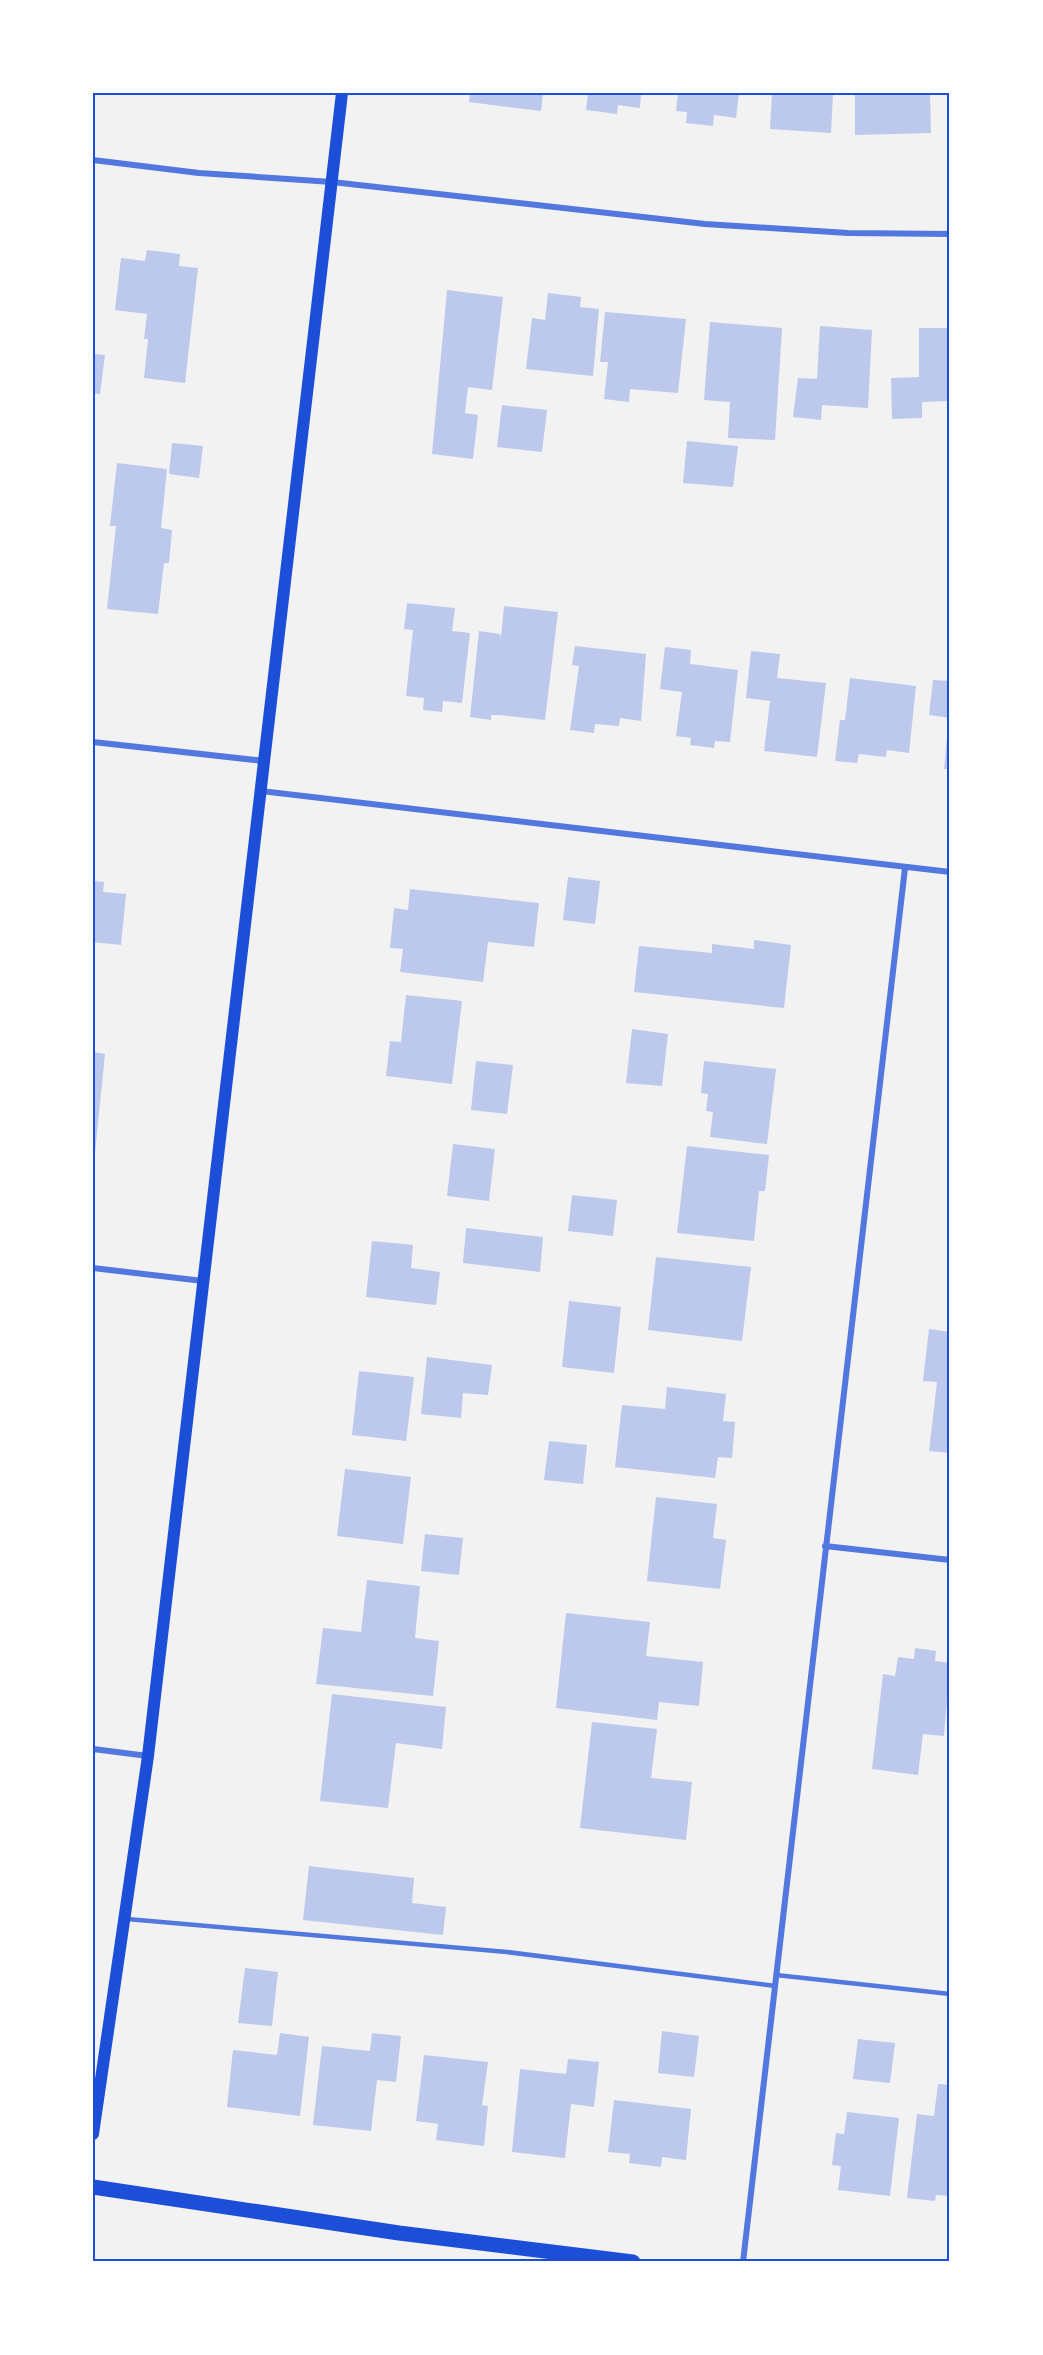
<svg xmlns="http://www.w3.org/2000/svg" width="1043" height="2355" font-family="Overpass,sans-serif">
	<rect width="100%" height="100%" fill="#f2f2f2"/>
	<!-- building -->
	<path fill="#bdc9ec" d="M470,93h73l-2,18 -72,-9z
		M588,93h53l-1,15 -22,-3 -1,9 -31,-4z
		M678,93h61l-3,25 -22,-3 -1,11 -27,-3 1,-11 -11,-1z
		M772,93h61l-2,40 -61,-4z
		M855,93h75l1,40 -76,2z
		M147,250l33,4 -1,12 19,2 -13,115 -41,-5 4,-39h-4l3,-25 -32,-4 6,-52 24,3z
		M447,290l56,7 -11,93 -24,-3 -3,26 13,2 -5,44 -41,-5z
		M548,293l33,4 -1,10 19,2 -6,67 -67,-7 6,-51 13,2z
		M605,312l81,7 -8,74 -48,-4 -1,13 -25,-3 4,-37h-8z
		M710,322l72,6 -7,112 -47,-2 2,-36 -26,-2z
		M820,326l52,4 -4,78 -46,-3 -1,15 -28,-3 5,-39 19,1z
		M919,328h31v73l-28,1v16l-30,1 -1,-41 28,-1z
		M93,354l12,1 -5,39 -7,-1z
		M502,405l45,5 -5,42 -45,-5z
		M687,441l51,5 -5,41 -50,-4z
		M172,443l31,3 -4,32 -30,-4z
		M117,463l50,6 -6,59 11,2 -3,33h-5l-6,51 -51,-5 9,-83h-6z
		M407,603l48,5 -3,23 18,2 -8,70 -19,-2 -1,11 -19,-2 1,-12 -18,-2 7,-66 -9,-1z
		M504,606l54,6 -13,108 -45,-5h-9v5l-21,-3 9,-86 21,3 1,4z
		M575,646l71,8 -5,67 -21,-3 -1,8 -24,-2 -1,9 -24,-3 9,-64 -7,-1z
		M665,647l26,3 -1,14 48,6 -8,72 -15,-1 -1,7 -24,-3 1,-7 -15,-2 6,-44 -22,-3z
		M751,651l29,3 -3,24 49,5 -9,74 -53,-6 6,-50 -24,-3z
		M850,678l66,8 -7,67 -22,-3 -1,7 -27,-3 -2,9 -22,-2 5,-41h5z
		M933,680l17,1v37l-21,-3z
		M948,728h2v41h-6z
		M568,877l32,4 -5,43 -32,-4z
		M93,881l11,1 -1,10 23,2 -5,51 -28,-3z
		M410,889l129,14 -5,44 -46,-5 -5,40 -83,-10 3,-23 -13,-1 4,-40 14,2z
		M754,940l37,5 -7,63 -150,-16 5,-46 73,7v-9l42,5z
		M406,995l56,6 -10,83 -66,-8 4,-35 11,1z
		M632,1029l36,5 -6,52 -36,-3z
		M93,1052l12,2 -10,99h-2z
		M476,1061l37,4 -6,49 -36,-4z
		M704,1061l72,8 -9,75 -57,-7 3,-25 -7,-1 2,-17 -7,-1z
		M453,1144l42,5 -6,52 -42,-5z
		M687,1146l82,9 -4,36h-6l-5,50 -77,-8z
		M572,1195l45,5 -4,36 -45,-5z
		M466,1228l77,9 -3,35 -77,-9z
		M372,1241l41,4 -2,23 29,4 -4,33 -70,-8z
		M656,1257l95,10 -9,74 -94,-11z
		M569,1301l52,6 -7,66 -52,-6z
		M929,1329l21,3v121l-21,-2 8,-69 -14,-1z
		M427,1357l65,8 -4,30 -25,-2 -2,25 -40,-4z
		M359,1371l55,6 -8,64 -54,-6z
		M667,1387l59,7 -3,27 12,1 -3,36 -14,-1 -3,21 -100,-11 7,-62 43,4z
		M549,1441l38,4 -4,39 -39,-4z
		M345,1469l66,8 -8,67 -66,-8z
		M656,1497l61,7 -4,34 13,2 -6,49 -73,-8z
		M425,1534l38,4 -4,37 -38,-4z
		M367,1580l53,6 -5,52 24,3 -6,55 -117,-12 7,-56 38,4z
		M566,1613l84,9 -4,34 57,6 -4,44 -40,-4 -2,18 -101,-12z
		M915,1648l21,3 -1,10 15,2 -6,73 -21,-2 -5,41 -46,-6 11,-95 12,2 3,-19 16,2z
		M332,1694l114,13 -4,42 -46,-6 -8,65 -68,-7z
		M592,1722l65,7 -6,49 41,4 -6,58 -106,-12z
		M309,1866l105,12 -2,25 34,4 -3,28 -140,-15z
		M245,1968l33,4 -6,54 -34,-3z
		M662,2031l37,5 -5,41 -36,-4z
		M280,2033l29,4 -9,79 -73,-9 6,-57 44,5z
		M372,2033l29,3 -5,46 -19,-2 -6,51 -58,-6 9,-79 48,5z
		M858,2039l37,4 -5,40 -37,-4z
		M424,2055l64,7 -6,43 6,1 -4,40 -48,-6 2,-16 -22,-3z
		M568,2059l31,3 -5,45 -23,-3 -6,54 -53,-6 8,-83 46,5z
		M938,2084l12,1v111l-14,-1 -1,6 -28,-3 10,-84 17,2z
		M614,2100l77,9 -5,51 -24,-3 -1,10 -32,-4 1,-9 -22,-2z
		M847,2112l52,6 -9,78 -52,-6 3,-24 -9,-1 4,-32 8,1z"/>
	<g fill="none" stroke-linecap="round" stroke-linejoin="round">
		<!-- service -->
		<path stroke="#5277de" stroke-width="4.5" d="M127,1919l380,33 268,34
			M776,1975l174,19"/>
		<!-- minor -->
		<path stroke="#5277de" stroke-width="6" d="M93,160l106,13 133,9 373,42 143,9 102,1
			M93,742l171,19
			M261,791l689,81
			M93,1268l110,13
			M825,1546l125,14
			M93,1749l55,7
			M743,2262l162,-1394"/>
		<!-- secondary -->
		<path stroke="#1d4ed8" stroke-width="12" d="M93,2134l55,-378 194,-1663"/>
		<!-- primary -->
		<path stroke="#1d4ed8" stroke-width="15" d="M93,2187l306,46 234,29"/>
	</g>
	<!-- border -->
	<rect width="1043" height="2355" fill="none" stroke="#ffffff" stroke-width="189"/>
	<rect x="94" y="94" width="854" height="2166" fill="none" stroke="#1d4ed8" stroke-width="2"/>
</svg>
